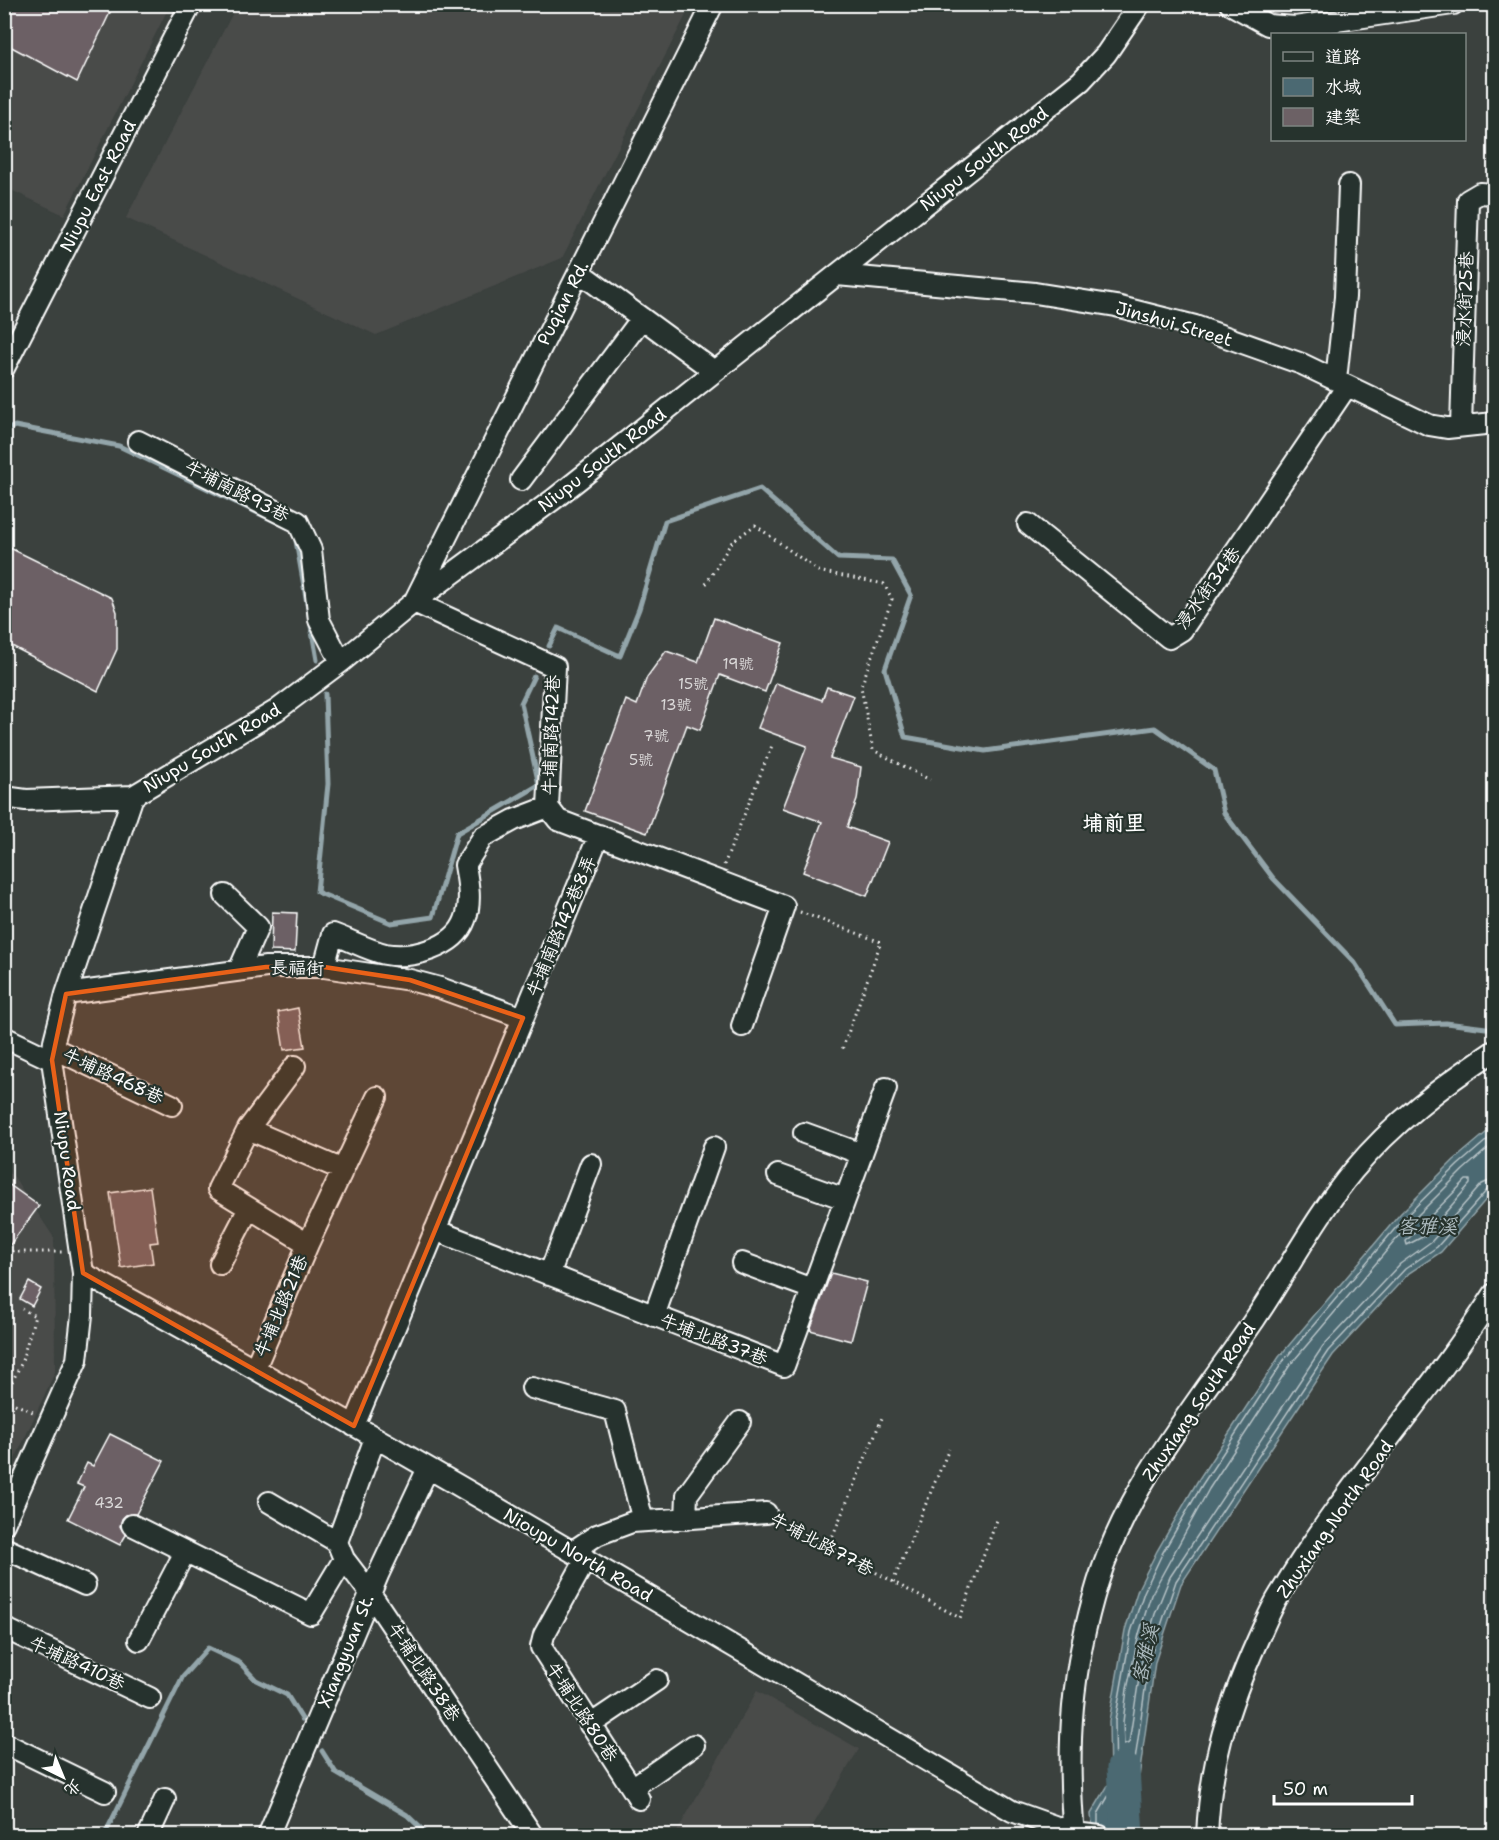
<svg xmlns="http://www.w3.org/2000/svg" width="1499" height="1840" font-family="'Shantell Sans','LXGW WenKai TC',sans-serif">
	<rect width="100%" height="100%" fill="#3b413e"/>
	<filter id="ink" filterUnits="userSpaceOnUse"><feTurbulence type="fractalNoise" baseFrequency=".0167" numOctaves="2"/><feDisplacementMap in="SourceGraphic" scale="12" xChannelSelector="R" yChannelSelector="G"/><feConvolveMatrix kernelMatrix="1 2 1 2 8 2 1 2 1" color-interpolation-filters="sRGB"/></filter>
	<g filter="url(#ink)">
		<!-- built -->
		<path fill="#4a4b4a" d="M4,5h166l-106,210 -59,-28z
			M237,5v-1l454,1 -129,253 -186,77 -250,-117z
			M5,1169l9,8 40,61 1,134 -50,109z
			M757,1691l102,58 -52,86h-132z"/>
		<!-- water -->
		<path fill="#4b6972" stroke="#93a5aa" stroke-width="1.5" d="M1494,1126v64l-53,62 -32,21 -76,82 -152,229 -26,78 -19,137 -13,20 5,16h-35l-2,-21 19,-32 -1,-61 16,-91 13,-41 19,-38 40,-69 82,-125 121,-143 54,-54z"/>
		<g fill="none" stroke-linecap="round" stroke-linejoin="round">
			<!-- shore -->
			<path stroke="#b7c3c7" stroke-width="1.5" d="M1494,1143l-31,27 -53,53 -120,142 -81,124 -58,106 -12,39 -12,55 -4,33 1,23 5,-2 13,-84 13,-45 15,-37 153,-231 77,-82 32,-23 50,-57 12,-5
				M1466,1180h4v4l-44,51 -19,10 -1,-4z
				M1098,1824v-10l18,-31 -1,-62 16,-89 13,-40 18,-38 40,-69 82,-125 120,-142 54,-53 36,-31
				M1121,1836l-4,-18 13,-22 19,-135 27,-80 152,-230 77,-82 32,-22 51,-58 6,-2"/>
			<!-- stream -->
			<path stroke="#93a5aa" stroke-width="5" d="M4,431l11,-5 104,20 168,81
				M295,535l22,125
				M549,646l9,-18 62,28 19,-47 26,-88 95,-32 78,69 54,2 19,35 -26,74 20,68 80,14 170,-23 59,42 10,43 49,65 82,85 40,62 51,-2 48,6
				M325,694l3,90 -11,108 74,31 42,-6 24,-84 82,-48 -18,-82 13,-27
				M322,1751l14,22 71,42 22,21
				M104,1836l79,-160 25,-28 32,15 16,17 31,15 15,24"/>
			<!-- river -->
			<path stroke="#4b6972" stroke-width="33" d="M1123,1768l4,68"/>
		</g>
		<!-- building -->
		<path fill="#6c6165" stroke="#fff" stroke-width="1.5" d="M4,4h110l-37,78 -73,-39z
			M4,545l108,53 5,14v37l-19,42 -94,-49z
			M714,618l69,25 -18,49 -45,-17 -20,55 -13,-5 -40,108 -62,-22 41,-111 11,5 10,-28 19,-26 32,11z
			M776,683l46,17 5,-13 27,9 -24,62 31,9 -4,33 -10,27 41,15 -21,54 -64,-24 19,-50 -39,-14 24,-62 -49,-18z
			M272,912l25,1 -2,39 -24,-1z
			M298,1008l7,39 -21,3 -6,-38z
			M4,1181l35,25 -35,47z
			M150,1187l8,55 -8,1 3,20 -32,5 -11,-75z
			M831,1273l36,9 -16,59 -41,-11z
			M29,1282l12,7 -9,17 -12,-7z
			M110,1434l54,27 -28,53 -10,1 -4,4 -2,7 6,9 -6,10 -52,-26 16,-32 -7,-3 10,-21 6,3z"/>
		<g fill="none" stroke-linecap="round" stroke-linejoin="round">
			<defs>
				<path id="minor" d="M713,4l-299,598 141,65 -7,140 10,13 226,86 -42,120
					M1230,4l38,21 27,2 158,-23
					M579,272l135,99
					M837,275l198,18 81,13 79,20 107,38 127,61 18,3 47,-5
					M4,368l187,-364
					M1336,380l9,-83 4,-112
					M1461,426l7,-226 12,-7 14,1
					M138,441l160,81 13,28 8,70 22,42
					M521,480l121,-162
					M1028,524l141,114 13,-8 165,-244
					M4,797l22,3 107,-4 144,-86 64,-48 73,-60 140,-103 527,-418 25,-27 34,-50
					M225,895l33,32 -19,43
					M324,967l9,-33c17,6 35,16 52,20 26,5 70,-6 80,-34 7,-17 3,-38 0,-55l18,-28 31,-17 34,-13
					M66,994l200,-27h58l86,13 30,8 83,30
					M4,1037l48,23
					M53,1048l119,57
					M248,1129l47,-63
					M804,1133l58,21
					M778,1175l67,24
					M435,1230l349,136 102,-278
					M308,1244l-90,-55 30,-60 95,41
					M742,1263l70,26
					M220,1264l29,-56
					M83,1273c313,172 621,356 929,538l62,22 26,3
					M549,1275l42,-111
					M654,1316l60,-169
					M255,1368l53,-124 69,-147
					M532,1388l83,23 28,110
					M354,1426l245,-591
					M375,1438l-38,104 7,17 26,34 163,243
					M269,1502l68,40
					M686,1519l1,-24 53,-73
					M4,1524l73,-164 5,-45 1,-42 -31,-213 2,-19 12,-47 67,-198
					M132,1525l179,89 33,-55
					M4,1548l81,37
					M573,1551l24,-16 35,-13 134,-9
					M586,1559l-42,76 -3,12 98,152
					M4,1628l146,70
					M139,1640l46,-88
					M590,1725l67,-45
					M4,1743l101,49
					M632,1788l62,-43
					M148,1836l17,-37
					M268,1836l110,-261 50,-107
					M1074,1836c-8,-92 -3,-165 24,-254 30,-97 100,-180 157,-263 33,-49 61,-103 98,-148 40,-48 90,-86 141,-120
					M1207,1836c3,-74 21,-130 51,-197 7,-15 13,-31 22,-45 62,-105 148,-197 214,-300"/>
			</defs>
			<!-- minor casing -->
			<use href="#minor" stroke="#fff" stroke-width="24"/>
			<!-- path -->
			<path stroke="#fff" stroke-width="3" stroke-dasharray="1.5 4.5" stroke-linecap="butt" d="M706,584l25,-41 24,-18 63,46 66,13 8,15 -31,88 12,63 57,30
				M724,865l49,-122
				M800,912l81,30 -39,108
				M6,1252h57
				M1488,1276l6,-10
				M4,1398l17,-34 14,-48 -13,-7
				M4,1399l31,14
				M781,1521l179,97 37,-98
				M828,1547l54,-129
				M893,1582l56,-133"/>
			<!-- minor -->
			<use href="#minor" stroke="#26332d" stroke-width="20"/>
		</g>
	</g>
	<!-- marked area -->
	<path fill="#e96118" fill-opacity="0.2" stroke="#e96118" stroke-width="4.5" stroke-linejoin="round" d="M266,967h58l86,13 113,38 -169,408 -271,-153 -31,-213 14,-66z"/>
	<g text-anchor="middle" stroke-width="4.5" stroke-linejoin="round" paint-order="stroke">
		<!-- number labels -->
		<g font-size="15" fill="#dad8d8">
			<text x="738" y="669">19號</text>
			<text x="693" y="689">15號</text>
			<text x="676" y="710">13號</text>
			<text x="656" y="741">7號</text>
			<text x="641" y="765">5號</text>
			<text x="109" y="1508">432</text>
		</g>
		<!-- street labels -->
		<g font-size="18" fill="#fff" stroke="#26332d">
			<text transform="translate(984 159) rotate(-38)" y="6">Niupu South Road</text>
			<text transform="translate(98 186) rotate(-63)" y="6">Niupu East Road</text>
			<text transform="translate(1465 299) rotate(-88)" y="6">浸水街25巷</text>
			<text transform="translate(563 303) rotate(-63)" y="6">Puqian Rd.</text>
			<text transform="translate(1174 324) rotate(16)" y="6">Jinshui Street</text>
			<text transform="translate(602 460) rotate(-38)" y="6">Niupu South Road</text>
			<text transform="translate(237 491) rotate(27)" y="6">牛埔南路93巷</text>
			<text transform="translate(1208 588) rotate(-54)" y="6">浸水街34巷</text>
			<text transform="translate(551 735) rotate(-88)" y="6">牛埔南路142巷</text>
			<text transform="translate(212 748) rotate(-31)" y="6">Niupu South Road</text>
			<text transform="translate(561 926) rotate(-67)" y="6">牛埔南路142巷8弄</text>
			<text transform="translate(297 968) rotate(1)" y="6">長福街</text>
			<text transform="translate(113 1076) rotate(25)" y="6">牛埔路468巷</text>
			<text transform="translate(67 1161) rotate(82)" y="6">Niupu Road</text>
			<text transform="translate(281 1306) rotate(-67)" y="6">牛埔北路21巷</text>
			<text transform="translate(714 1339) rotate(21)" y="6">牛埔北路37巷</text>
			<text transform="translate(1199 1402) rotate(-56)" y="6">Zhuxiang South Road</text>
			<text transform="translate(1335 1519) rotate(-55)" y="6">Zhuxiang North Road</text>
			<text transform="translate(822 1544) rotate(28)" y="6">牛埔北路77巷</text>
			<text transform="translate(578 1555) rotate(30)" y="6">Nioupu North Road</text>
			<text transform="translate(346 1651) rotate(-68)" y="6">Xiangyuan St.</text>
			<text transform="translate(77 1663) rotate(25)" y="6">牛埔路410巷</text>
			<text transform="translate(424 1672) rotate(56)" y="6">牛埔北路38巷</text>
			<text transform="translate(582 1712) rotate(57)" y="6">牛埔北路80巷</text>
		</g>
		<!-- water labels -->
		<g font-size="20" font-style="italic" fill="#aebcc0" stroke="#26332d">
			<text x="1427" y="1233">客雅溪</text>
			<text transform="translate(1145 1654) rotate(-77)" y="7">客雅溪</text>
		</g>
		<!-- quarter labels -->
		<g font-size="21" font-weight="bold" fill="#fff" stroke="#26332d">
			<text x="1114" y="830">埔前里</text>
		</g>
	</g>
	<!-- margin -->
	<rect width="1499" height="1840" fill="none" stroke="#26332d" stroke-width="24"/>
	<rect x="12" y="12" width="1475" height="1816" fill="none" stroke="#fff" stroke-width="2" filter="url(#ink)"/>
	<!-- legend -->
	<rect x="1271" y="33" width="195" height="108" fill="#26332d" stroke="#7d8581" stroke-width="1.5"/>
	<rect x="1283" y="52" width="30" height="9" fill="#26332d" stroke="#7d8581" stroke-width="1.5"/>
	<text x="1325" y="63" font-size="18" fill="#ffffff">道路</text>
	<rect x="1283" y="78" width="30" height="18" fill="#4b6972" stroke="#7d8581" stroke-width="1.5"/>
	<text x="1325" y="93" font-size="18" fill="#ffffff">水域</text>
	<rect x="1283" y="108" width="30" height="18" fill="#6c6165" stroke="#7d8581" stroke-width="1.5"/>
	<text x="1325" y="123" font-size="18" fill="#ffffff">建築</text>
	<!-- north arrow -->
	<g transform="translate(63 1777) rotate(137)" stroke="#26332d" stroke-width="4.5" paint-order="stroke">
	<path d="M0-4.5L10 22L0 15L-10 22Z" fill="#ffffff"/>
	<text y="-9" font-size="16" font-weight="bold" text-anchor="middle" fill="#ffffff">北</text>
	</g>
	<!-- scale -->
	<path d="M1274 1795v9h138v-9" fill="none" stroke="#ffffff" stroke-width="3"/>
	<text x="1283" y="1795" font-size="18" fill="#ffffff" stroke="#26332d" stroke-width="4.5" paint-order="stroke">50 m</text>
</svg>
